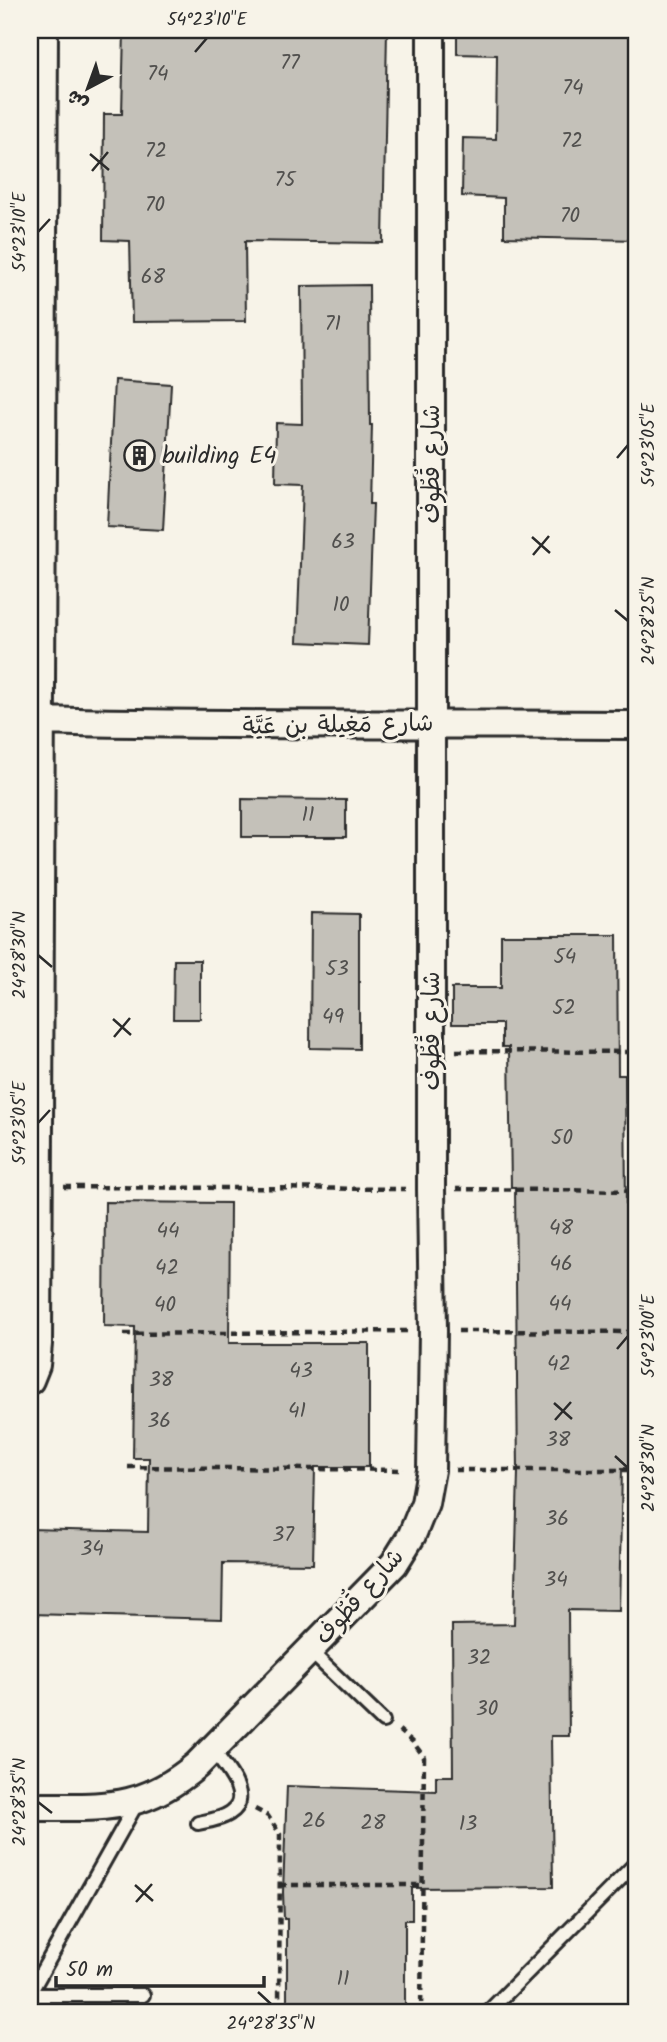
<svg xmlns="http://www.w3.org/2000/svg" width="667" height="2042" font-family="Kalam,'Playpen Sans Arabic',sans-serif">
	<rect width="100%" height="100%" fill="#f7f3e8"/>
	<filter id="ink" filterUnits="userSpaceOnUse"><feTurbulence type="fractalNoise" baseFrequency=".0143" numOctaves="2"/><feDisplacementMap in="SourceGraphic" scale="14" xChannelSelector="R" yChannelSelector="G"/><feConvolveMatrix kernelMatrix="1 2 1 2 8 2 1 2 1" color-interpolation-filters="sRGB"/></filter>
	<g filter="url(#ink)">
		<!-- building -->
		<path fill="#c4c1b9" stroke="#2b2b2b" stroke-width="2" d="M124,30h263l-4,213 -138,-2 1,80 -114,1 -2,-81 -27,-1 1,-126h18z
			M457,30h176l-1,83h5v127l-133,-3v-39l-42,-2 1,-58 33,1 1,-84 -40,-1z
			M369,285l1,140h2l-2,79h3l-5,141 -71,-3 6,-157 -28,-1 1,-61 26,1 -1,-138z
			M114,380l57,4 -8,146 -56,-3z
			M242,799l104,1v37h-104z
			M311,913l48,1v135l-49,-1z
			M501,935h116l1,140h7l1,139h5l3,254h-12l-3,143 -51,-1 1,126h-18l2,151 -141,1v32h-7v92h-118v-93h-3l-1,-27 4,-106 149,5v-15h17l-1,-151 62,-1 4,-152 -3,-285h-4l-2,-140h-7v-23h-50v-36h49z
			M174,960h26v59h-27z
			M105,1202l125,1 -1,140h140v124h-54l-2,97 -90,-1 -1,56 -192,-5v-85l118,3 1,-74h-16l2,-131 -31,-1z"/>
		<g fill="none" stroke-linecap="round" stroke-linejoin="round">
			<defs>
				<path id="service" d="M310,1651l73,70
					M198,1823c10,-2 24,-4 32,-10 25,-16 -7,-48 -18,-64
					M30,1993l108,-192
					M30,1995h113
					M488,2012l149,-150"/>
				<path id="minor" d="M39,721c200,6 399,2 598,4
					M30,1380l6,-15 2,-21 6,-1314
					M30,1807c71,-1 109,7 167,-42l197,-201 18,-29 13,-32 6,-33 2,-139 -2,-142v-1159"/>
			</defs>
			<!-- service casing -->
			<use href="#service" stroke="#2b2b2b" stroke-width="18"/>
			<!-- minor casing -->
			<use href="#minor" stroke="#2b2b2b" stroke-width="32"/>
			<!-- path -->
			<path stroke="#2b2b2b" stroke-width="4.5" stroke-dasharray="7 5" stroke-linecap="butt" d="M456,1051l181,1
				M64,1187l341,2
				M456,1189l181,2
				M458,1331l179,1
				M124,1334l283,-3
				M128,1467l276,3
				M455,1470h182
				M399,1730l14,12 11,15 -3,255
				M255,1809l13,7 12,18 -1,178
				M280,1885h142"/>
			<!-- service -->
			<use href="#service" stroke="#f7f3e8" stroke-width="12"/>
			<!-- minor -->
			<use href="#minor" stroke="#f7f3e8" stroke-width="26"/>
		</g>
	</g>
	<!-- ticks -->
	<path fill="none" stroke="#2b2b2b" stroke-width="2.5" d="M195,52l12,-14M90,154l19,16M92,171l16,-19M38,232l12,-13M617,458l11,-13M532,537l18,16M533,555l16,-19M615,610l13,11M38,955l14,12M113,1019l18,16M114,1037l16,-19M38,1123l12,-13M617,1349l11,-13M554,1403l18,16M555,1420l16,-18M615,1456l13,12M38,1802l14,11M135,1885l18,16M136,1902l16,-18M258,1992l13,12"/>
	<!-- icons -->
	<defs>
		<symbol id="building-ring" viewBox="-11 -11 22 22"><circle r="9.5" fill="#f7f3e8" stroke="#2b2b2b" stroke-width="1.5"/><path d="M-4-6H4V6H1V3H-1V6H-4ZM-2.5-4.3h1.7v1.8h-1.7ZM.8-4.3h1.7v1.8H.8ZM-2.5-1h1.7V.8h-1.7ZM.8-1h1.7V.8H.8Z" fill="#2b2b2b"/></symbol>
	</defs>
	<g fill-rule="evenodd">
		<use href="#building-ring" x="122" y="438" width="35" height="35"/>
	</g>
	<g text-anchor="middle" stroke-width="6" stroke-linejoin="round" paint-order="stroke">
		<!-- number labels -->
		<g font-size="21" fill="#51504e">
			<text x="290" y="69">77</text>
			<text x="158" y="80">74</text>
			<text x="573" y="94">74</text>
			<text x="572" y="147">72</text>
			<text x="156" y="157">72</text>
			<text x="285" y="186">75</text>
			<text x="155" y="211">70</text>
			<text x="570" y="222">70</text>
			<text x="153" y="283">68</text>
			<text x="333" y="330">71</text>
			<text x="343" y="548">63</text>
			<text x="341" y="611">10</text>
			<text x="308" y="821">11</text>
			<text x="565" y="963">54</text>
			<text x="337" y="975">53</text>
			<text x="564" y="1014">52</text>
			<text x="333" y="1023">49</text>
			<text x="562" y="1144">50</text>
			<text x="561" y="1234">48</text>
			<text x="168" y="1237">44</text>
			<text x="561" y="1270">46</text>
			<text x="167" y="1274">42</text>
			<text x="560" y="1310">44</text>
			<text x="165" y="1311">40</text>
			<text x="559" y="1370">42</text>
			<text x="301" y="1377">43</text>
			<text x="161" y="1386">38</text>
			<text x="297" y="1417">41</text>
			<text x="159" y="1427">36</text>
			<text x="558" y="1446">38</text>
			<text x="557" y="1525">36</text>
			<text x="283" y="1541">37</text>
			<text x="92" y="1555">34</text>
			<text x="556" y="1586">34</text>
			<text x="479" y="1664">32</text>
			<text x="487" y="1715">30</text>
			<text x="314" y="1827">26</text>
			<text x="373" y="1829">28</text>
			<text x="468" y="1830">13</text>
			<text x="343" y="1985">11</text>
		</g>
		<!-- poi labels -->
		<g font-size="24" fill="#2b2b2b" stroke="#f7f3e8" text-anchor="start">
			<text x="162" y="463">building E4</text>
		</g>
		<!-- street labels -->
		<g font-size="24" fill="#2b2b2b" stroke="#f7f3e8">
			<text transform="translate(431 464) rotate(-90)" y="8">شارع قُطُوف</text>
			<text transform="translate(338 724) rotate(-1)" y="8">شارع مَغِيلة بن عَيَّة</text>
			<text transform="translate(431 1031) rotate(-90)" y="8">شارع قُطُوف</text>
			<text transform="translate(359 1596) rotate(-48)" y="8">شارع قُطُوف</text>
		</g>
	</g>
	<!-- margin -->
	<rect width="667" height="2042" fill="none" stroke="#f7f3e8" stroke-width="77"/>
	<!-- north arrow -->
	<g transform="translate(88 88) rotate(221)" stroke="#f7f3e8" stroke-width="5" paint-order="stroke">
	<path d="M0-5L12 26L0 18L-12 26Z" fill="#2b2b2b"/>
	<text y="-10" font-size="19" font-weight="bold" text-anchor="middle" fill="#2b2b2b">ش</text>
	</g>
	<!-- scale -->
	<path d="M56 1976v10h208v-10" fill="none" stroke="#2b2b2b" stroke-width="3.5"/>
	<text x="66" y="1976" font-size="21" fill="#2b2b2b" stroke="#f7f3e8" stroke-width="5" paint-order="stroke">50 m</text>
	<rect x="38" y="38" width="590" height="1966" fill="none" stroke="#2b2b2b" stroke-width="2.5"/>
	<g font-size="18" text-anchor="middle" fill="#2b2b2b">
		<text x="207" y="25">54°23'10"E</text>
		<text transform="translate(19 232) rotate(-90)" y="6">54°23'10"E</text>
		<text transform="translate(648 445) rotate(-90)" y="6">54°23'05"E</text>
		<text transform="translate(648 621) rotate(-90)" y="6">24°28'25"N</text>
		<text transform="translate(19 955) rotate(-90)" y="6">24°28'30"N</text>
		<text transform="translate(19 1123) rotate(-90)" y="6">54°23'05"E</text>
		<text transform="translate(648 1336) rotate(-90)" y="6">54°23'00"E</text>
		<text transform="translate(648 1468) rotate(-90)" y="6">24°28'30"N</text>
		<text transform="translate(19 1802) rotate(-90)" y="6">24°28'35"N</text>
		<text x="271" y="2029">24°28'35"N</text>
	</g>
</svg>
